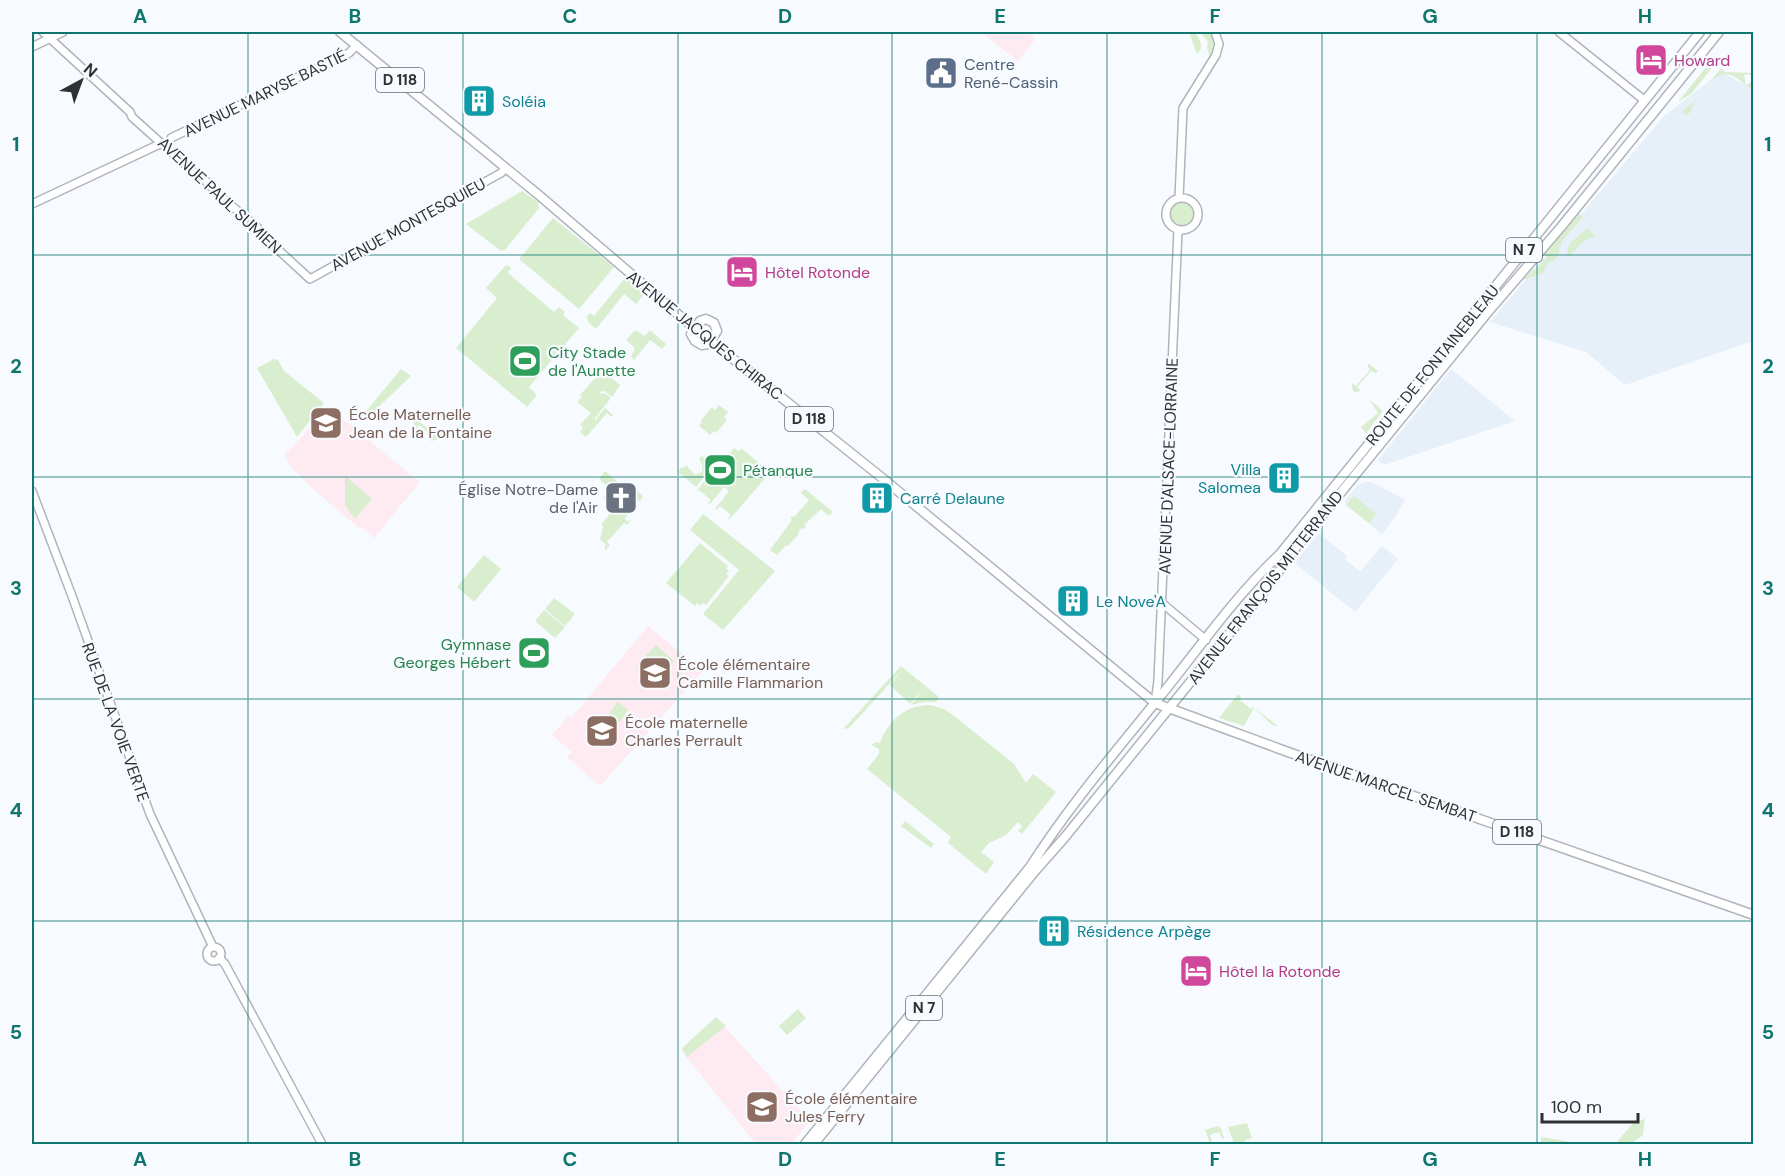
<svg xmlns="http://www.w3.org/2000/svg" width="1785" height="1176" font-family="'DM Sans',sans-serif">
	<rect width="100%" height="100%" fill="#f7fafe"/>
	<!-- built -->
	<path fill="#e7eff9" d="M1721,72l24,13 8,-1v257l-128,44 -39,-33 -96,-30 174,-206z
		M1451,369l64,52 -131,44 -6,-5z
		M1364,482h8l33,18 -10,17 -13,17 -36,-29 -1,-5 13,-15z
		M1319,533l28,23 -2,3 15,13 22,-26 16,13 -43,53 -58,-47 -1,-4z"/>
	<!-- education -->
	<path fill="#feeaf1" d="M981,32h49l5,7 -17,22z
		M327,406l93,76 -46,56 -14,-12 -1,2 -46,-39 -21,-21 -8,-14 6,-4z
		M648,626l55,45 -103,115 -33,-29 5,-5 -20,-17 17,-20 3,2z
		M716,1017l94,104 -19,23h-35l-75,-94z"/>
	<!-- green -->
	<path fill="#d8eecf" d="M1189,32h6c4,7 10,15 2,22z
		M1200,32h11l3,15 -4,10 -3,-9 1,-6z
		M1711,61l4,3 -24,30 -13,8z
		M1721,68l4,4 27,1 -1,3 -3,-2 -4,1 2,10 7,-4v9c-7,-4 -13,-10 -20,-14 -17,-8 -28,12 -37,24 -4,6 -4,12 -10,16l-4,-5 12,-9z
		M522,191l16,11 1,6 -34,42 -4,1 -35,-27z
		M1616,194l-28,35 8,7 4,-3c-6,5 -13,5 -18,10 -6,5 -9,11 -15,14v-5l3,-9 19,-16z
		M1170 214a12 12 0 1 1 24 0a12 12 0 1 1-24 0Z
		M1579,214l4,3 -21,24 -5,17 -9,5 -5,10 -20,7 10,-11 3,1 11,-13 -2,-3z
		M553,218l61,49 -35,42 -60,-50z
		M507,265l4,3 -3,5 46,39 5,-5 6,5 -2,3 16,13 -50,59 8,8 -10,12 -71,-59 41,-50 -11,-10 19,-22z
		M626,277l15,14 4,2 -9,11 -12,-10 -28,35 -8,-7 -1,-6 3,-3 4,3z
		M635,330l10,6 5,-6 16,14 -4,5 -12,-9 -16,20 -3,-3 4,-9 -9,-8z
		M274,359l4,1 6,11 40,32 -27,34 -40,-69z
		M1369,364l9,7 -2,2 -5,-2 -14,16 4,4 -7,1 -2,-4v-5l4,3 14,-16 -3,-4z
		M401,369l10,7 -44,42 -4,-3z
		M602,370l18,15 -8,12 -8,-6 -5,1 3,2 2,-1 7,5 -17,21 3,2 -1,-2 9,-11 8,7 -1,2 -5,-4 -21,24 -6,-5 3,-4 -3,-3 11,-12 -14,-11 5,-5 -2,-2z
		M1369,399l14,12 -17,22 -5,-6 17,-14z
		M719,405l9,7 -4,5 3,3 -11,13 -2,-2 -4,4 -11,-9 3,-4 -1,-2 11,-13 3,3z
		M416,412l1,1 -3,4 24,20 -2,3 -6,1 3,-5 -14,-11 -3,4 -4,-10z
		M734,448l4,3 4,-2 27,22 -1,4 -39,45 -1,-1 3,-4 -11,-9 -4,4 -1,-1 14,-18 -5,-4 -14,17 -2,-1 3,-3 -11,-9h-3l11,-15 2,2 16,-17 -1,-2z
		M703,456l6,15 -13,16 -18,-15 3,-4 6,-2 8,9 7,-3v-7l-3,-7z
		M605,471l12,10 -5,7 6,-7 4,3 3,-3 18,15 -3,5 -6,-2 -9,12 3,3 -3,5 3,3 4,-3 -5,6 -3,-2 -17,19 3,3 -4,5 -2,-1 2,-4 -6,-6 3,-13 -2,-1 12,-15 -10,-12 3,-3 15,13 3,-1 7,-10 -12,-12 -7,5 -13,-11z
		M345,476l27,23 -17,20 -10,-14z
		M805,489l28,23 -4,4 -8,-7 -17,16 2,2 -2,2 -2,-1 -4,4 1,2 -11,12 -2,-1 -9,10 -7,-5 22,-30 -2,-2 2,-2 2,1 15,-17 -8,-7z
		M1354,496l22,18 -7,9 -23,-18z
		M703,514l72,57 -52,59 -20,-16 36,-44 -49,-40z
		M700,543l28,23 -2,3 3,2 -3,3 3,2 -23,29 -3,-2 -3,3 -3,-3 -2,3 -29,-23z
		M484,555l17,14 -27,33 -17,-15z
		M554,598l21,16 -10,12 -20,-17z
		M544,610l21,17 -10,11 -20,-17z
		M656,645l18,16 -7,9 4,4 -9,11 -25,-20z
		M901,666l38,31 -3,5h-12l-13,3 14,-17 -15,16 -20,-19 13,-16 -54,59 -6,1z
		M1238,694l3,3 -1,3 11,9 2,-2 25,19 -6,-1 -18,-17 -10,18 -25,-8z
		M618,701l10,9 -11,15 -10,-9z
		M930,705l14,4 9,6 61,49 12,19 7,-9 23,18 -34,42 -4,-3 4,-5 -4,-4 -12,13 -17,8 -8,9 13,10 -8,12 -38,-31 3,-6 -84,-68 12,-15v-5l-8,-4 6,-3 3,1c8,-22 25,-38 50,-38z
		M905,821l29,23 -3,4 -30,-22z
		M798,1009l8,9 -19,17 -8,-9z
		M716,1017l10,9 -39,31 -5,-9z
		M1645,1119l-2,16 -12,9h-16l19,-22z
		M1247,1123l5,15 -7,2v3l-11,1 -6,-17z
		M1218,1126l3,2 3,10 -2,1 -3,-7 -9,3 3,9h-3l-5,-14z
		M1541,1137l42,7h-42z"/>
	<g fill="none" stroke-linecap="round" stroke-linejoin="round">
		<defs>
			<path id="secondary" d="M43,32l87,80 2,5 59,53 13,9 17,18 36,30 3,6 50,46 191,-106 5,-5
				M1559,32l85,68
				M32,47l31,-15
				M171,138l96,-46 19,-7 6,-5 57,-27 8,-8
				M1166 214a16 16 0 1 1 32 0a16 16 0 1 1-32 0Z
				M1179,198l4,-90 33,-53 3,-11 -4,-12
				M32,204l130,-61
				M32,491l40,105 78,218 63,133
				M1162,603l44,37
				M1155,703l3,-22 20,-451
				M207 954a7 7 0 1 1 14 0a7 7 0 1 1-14 0Z
				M219,958l6,6 97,180"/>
			<path id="primary" d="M340,32l200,164 147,126 194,155 274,226 133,49 466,163
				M706,319l8,4 3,8 -9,13 -6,1 -7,-4 -4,-7 9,-13z
				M805,1144l225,-277c37,-58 81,-110 124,-163 41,-50 79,-106 126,-150l420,-522
				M814,1144l221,-273 30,-34 211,-261 9,-15 203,-249 73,-85 158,-195"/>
		</defs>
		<!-- secondary casing -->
		<use href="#secondary" stroke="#b0b5bb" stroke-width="10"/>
		<!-- primary casing -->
		<use href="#primary" stroke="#b0b5bb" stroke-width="11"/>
		<!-- secondary -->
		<use href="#secondary" stroke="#fff" stroke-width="7"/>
		<!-- primary -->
		<use href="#primary" stroke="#fff" stroke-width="8"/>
	</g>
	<!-- grid -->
	<path fill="none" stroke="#0f766e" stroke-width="1.5" stroke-opacity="0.55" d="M248,32v1112M463,32v1112M678,32v1112M892,32v1112M1107,32v1112M1322,32v1112M1537,32v1112M32,255h1722M32,477h1722M32,699h1722M32,921h1722"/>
	<!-- icons -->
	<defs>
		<symbol id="hotel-square" viewBox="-11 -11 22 22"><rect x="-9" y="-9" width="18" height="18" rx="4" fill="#d1479c" stroke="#f7fafe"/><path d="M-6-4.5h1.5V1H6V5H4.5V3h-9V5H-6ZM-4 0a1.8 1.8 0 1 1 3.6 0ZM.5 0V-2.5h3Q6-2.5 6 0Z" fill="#fff"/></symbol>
		<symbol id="civic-square" viewBox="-11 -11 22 22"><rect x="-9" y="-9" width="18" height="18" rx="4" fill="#5c6f8a" stroke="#f7fafe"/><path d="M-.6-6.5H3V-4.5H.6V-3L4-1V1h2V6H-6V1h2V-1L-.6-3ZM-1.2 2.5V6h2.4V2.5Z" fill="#fff"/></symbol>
		<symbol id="building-square" viewBox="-11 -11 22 22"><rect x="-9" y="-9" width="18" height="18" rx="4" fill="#0f9aa8" stroke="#f7fafe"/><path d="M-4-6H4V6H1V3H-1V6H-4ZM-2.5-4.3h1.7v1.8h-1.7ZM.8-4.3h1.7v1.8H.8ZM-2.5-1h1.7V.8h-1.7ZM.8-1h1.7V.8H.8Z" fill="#fff"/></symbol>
		<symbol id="stadium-square" viewBox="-11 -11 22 22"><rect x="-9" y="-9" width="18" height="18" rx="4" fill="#2e9e5b" stroke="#f7fafe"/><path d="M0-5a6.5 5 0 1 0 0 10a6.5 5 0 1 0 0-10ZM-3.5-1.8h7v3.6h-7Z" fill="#fff"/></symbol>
		<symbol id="school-square" viewBox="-11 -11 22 22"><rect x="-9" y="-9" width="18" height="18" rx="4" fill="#8d6e63" stroke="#f7fafe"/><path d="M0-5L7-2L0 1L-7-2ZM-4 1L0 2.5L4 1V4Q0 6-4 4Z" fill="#fff"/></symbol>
		<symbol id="church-square" viewBox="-11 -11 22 22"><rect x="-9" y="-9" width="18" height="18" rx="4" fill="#6b7280" stroke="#f7fafe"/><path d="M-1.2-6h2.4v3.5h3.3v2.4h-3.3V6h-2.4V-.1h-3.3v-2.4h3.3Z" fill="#fff"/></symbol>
	</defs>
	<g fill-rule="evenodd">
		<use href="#hotel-square" x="1632" y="41" width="38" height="38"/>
		<use href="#civic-square" x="922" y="54" width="38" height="38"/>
		<use href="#building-square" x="460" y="82" width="38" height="38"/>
		<use href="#hotel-square" x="723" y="253" width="38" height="38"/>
		<use href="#stadium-square" x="506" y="342" width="38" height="38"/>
		<use href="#school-square" x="307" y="404" width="38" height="38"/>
		<use href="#stadium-square" x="701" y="451" width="38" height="38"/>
		<use href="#building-square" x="1265" y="459" width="38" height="38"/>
		<use href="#church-square" x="602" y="479" width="38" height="38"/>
		<use href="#building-square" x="858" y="479" width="38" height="38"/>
		<use href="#building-square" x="1054" y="582" width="38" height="38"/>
		<use href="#stadium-square" x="515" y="634" width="38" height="38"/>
		<use href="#school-square" x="636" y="654" width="38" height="38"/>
		<use href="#school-square" x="583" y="712" width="38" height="38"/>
		<use href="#building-square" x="1035" y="912" width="38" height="38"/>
		<use href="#hotel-square" x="1177" y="952" width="38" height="38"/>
		<use href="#school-square" x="743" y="1088" width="38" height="38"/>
	</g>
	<g text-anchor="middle" stroke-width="4.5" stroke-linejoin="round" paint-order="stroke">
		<!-- shield labels -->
		<g fill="#f7fafe" stroke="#6b6e71" stroke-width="1.5">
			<rect x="376" y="68" width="48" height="24" rx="4.5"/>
			<rect x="1506" y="238" width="36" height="24" rx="4.5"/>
			<rect x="785" y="407" width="48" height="24" rx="4.5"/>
			<rect x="1493" y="820" width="48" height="24" rx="4.5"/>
			<rect x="906" y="996" width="36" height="24" rx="4.5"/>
		</g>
		<g font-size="15" font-weight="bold" fill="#2f3234">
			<text x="400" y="85">D 118</text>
			<text x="1524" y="255">N 7</text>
			<text x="809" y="424">D 118</text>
			<text x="1517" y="837">D 118</text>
			<text x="924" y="1013">N 7</text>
		</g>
		<!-- hotel labels -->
		<g font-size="16" fill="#b23c85" stroke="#f7fafe" text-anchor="start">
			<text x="1674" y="66">Howard</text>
			<text x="765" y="278">Hôtel Rotonde</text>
			<text x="1219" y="977">Hôtel la Rotonde</text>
		</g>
		<!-- service labels -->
		<g font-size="16" fill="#4e5e75" stroke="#f7fafe" text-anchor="start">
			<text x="964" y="70">Centre<tspan x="964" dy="18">René-Cassin</tspan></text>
		</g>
		<!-- street labels -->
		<g font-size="16" fill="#2f3234" stroke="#f7fafe">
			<text transform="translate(265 93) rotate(-26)" y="6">AVENUE MARYSE BASTIÉ</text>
			<text transform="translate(220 195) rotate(43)" y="6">AVENUE PAUL SUMIEN</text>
			<text transform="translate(408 224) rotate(-29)" y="6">AVENUE MONTESQUIEU</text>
			<text transform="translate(705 335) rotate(39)" y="6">AVENUE JACQUES CHIRAC</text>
			<text transform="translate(1432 365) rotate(-51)" y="6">ROUTE DE FONTAINEBLEAU</text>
			<text transform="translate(1168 466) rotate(-88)" y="6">AVENUE D'ALSACE-LORRAINE</text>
			<text transform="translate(1265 587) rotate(-52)" y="6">AVENUE FRANÇOIS MITTERRAND</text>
			<text transform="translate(116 722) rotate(70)" y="6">RUE DE LA VOIE VERTE</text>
			<text transform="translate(1386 786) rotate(19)" y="6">AVENUE MARCEL SEMBAT</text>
		</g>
		<!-- culture labels -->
		<g font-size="16" fill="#0d838f" stroke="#f7fafe" text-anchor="start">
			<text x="502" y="107">Soléia</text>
			<text x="1261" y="475" text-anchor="end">Villa<tspan x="1261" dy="18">Salomea</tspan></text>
			<text x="900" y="504">Carré Delaune</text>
			<text x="1096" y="607">Le Nove'A</text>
			<text x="1077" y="937">Résidence Arpège</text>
		</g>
		<!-- leisure labels -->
		<g font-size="16" fill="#27864d" stroke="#f7fafe" text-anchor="start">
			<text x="548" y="358">City Stade<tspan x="548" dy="18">de l'Aunette</tspan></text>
			<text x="743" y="476">Pétanque</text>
			<text x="511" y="650" text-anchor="end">Gymnase<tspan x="511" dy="18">Georges Hébert</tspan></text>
		</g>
		<!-- education labels -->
		<g font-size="16" fill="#785e54" stroke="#f7fafe" text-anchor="start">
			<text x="349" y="420">École Maternelle<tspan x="349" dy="18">Jean de la Fontaine</tspan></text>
			<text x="678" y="670">École élémentaire<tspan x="678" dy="18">Camille Flammarion</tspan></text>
			<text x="625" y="728">École maternelle<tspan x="625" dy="18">Charles Perrault</tspan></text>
			<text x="785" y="1104">École élémentaire<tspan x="785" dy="18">Jules Ferry</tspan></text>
		</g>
		<!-- worship labels -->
		<g font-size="16" fill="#5b616d" stroke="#f7fafe" text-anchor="end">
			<text x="598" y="495">Église Notre-Dame<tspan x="598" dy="18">de l'Air</tspan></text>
		</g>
	</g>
	<!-- border -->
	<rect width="1785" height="1176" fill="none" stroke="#f7fafe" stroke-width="66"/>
	<!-- north arrow -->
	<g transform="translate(81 81) rotate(41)" stroke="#f7fafe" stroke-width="4.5" paint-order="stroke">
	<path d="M0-4.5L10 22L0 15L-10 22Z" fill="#2f3234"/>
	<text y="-9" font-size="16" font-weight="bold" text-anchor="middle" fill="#2f3234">N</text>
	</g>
	<!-- scale -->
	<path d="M1542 1113v9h96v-9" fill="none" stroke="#2f3234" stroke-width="3"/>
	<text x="1551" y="1113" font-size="18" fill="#2f3234" stroke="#f7fafe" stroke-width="4.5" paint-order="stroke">100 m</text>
	<rect x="33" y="33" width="1719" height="1110" fill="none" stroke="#0f766e" stroke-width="2"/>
	<g font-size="20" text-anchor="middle" font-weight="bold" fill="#0f766e">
		<text x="140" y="23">A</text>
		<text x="355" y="23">B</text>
		<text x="570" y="23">C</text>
		<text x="785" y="23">D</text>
		<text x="1000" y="23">E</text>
		<text x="1215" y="23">F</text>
		<text x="1430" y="23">G</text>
		<text x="1645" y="23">H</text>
		<text x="16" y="151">1</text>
		<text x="1768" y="151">1</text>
		<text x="16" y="373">2</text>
		<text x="1768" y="373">2</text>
		<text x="16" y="595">3</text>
		<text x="1768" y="595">3</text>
		<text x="16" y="817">4</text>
		<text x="1768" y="817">4</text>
		<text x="16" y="1039">5</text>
		<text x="1768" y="1039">5</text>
		<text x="140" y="1166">A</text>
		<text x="355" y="1166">B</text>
		<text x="570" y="1166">C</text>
		<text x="785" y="1166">D</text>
		<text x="1000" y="1166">E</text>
		<text x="1215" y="1166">F</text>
		<text x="1430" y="1166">G</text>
		<text x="1645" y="1166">H</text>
	</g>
</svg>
